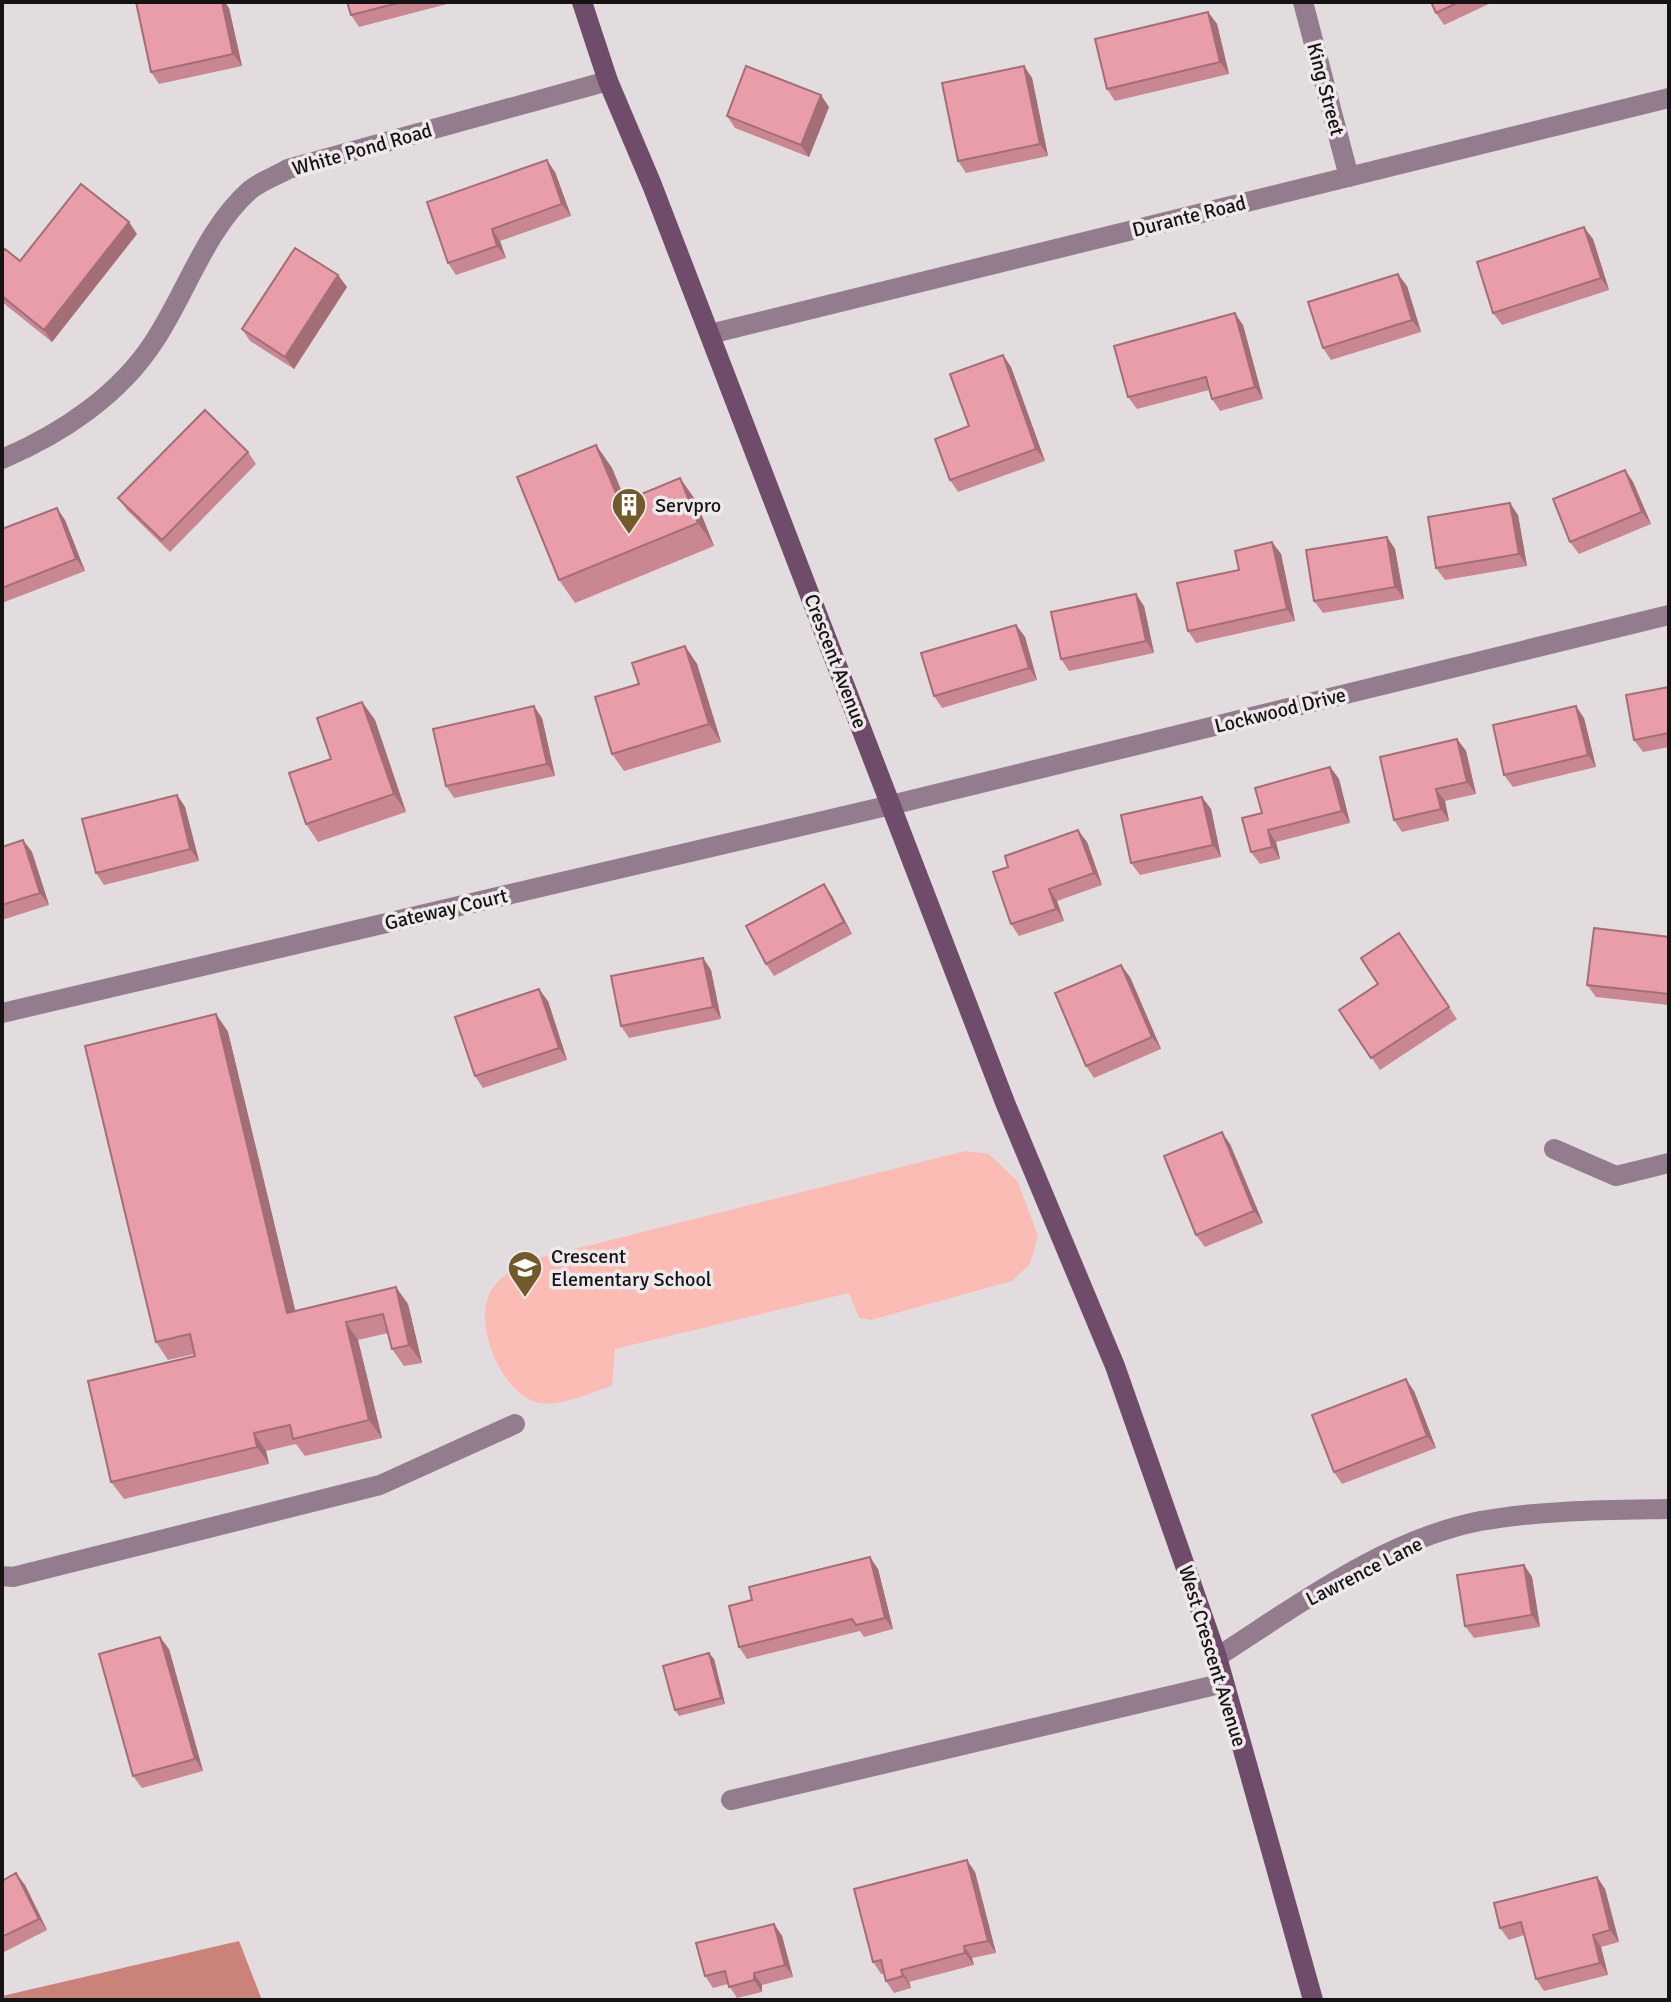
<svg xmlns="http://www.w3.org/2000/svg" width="1671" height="2002" font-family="Signika,sans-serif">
	<rect width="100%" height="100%" fill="#e3dcdf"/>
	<!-- green -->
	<path fill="#fabcb4" d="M965,1151l24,3 29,28 20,54 -8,28 -18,17 -141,39 -12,-2 -10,-25 -234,56 -3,37c-21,6 -51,21 -73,17 -38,-8 -68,-82 -47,-114 6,-10 19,-18 27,-26z"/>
	<!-- forest -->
	<path fill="#cb8379" d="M239,1941l23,59h-260v-4z"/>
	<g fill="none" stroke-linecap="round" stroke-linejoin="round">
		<!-- lane -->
		<path stroke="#947c8f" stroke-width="20" d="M2,1576l11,1 367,-92 135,-61
			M1217,1657c81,-52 167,-117 263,-136 62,-11 125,-11 188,-12
			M731,1800l493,-117"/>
		<!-- street -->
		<path stroke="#947c8f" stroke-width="20" d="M1303,2l46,175
			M710,334l959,-236
			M2,459c59,-25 118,-64 153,-119 32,-49 51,-111 95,-150 11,-9 26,-14 38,-21l320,-88
			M2,1013l889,-208 778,-190
			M1554,1149l62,27 53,-13"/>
		<!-- secondary -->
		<path stroke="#6f4d6a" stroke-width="20" d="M582,2l26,79 44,104 354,920 109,261 102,291 96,343"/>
	</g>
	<!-- wall -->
	<path fill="#c88791" d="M347,2h108l-96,25 -8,-12z
		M1431,2h62l-49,23 -8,-12z
		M229,8l13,58 -83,18 -8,-12z
		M1208,12l9,12 12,50 -114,27 -8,-12z
		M1024,66l8,12 16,78 -82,17 -8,-12z
		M829,107l-20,50 -74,-29 -8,-12z
		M555,172l16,44 -71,25 6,17 -50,17 -8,-12z
		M137,234l-85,108 -50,-40v-50l18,9z
		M1593,239l16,51 -107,35 -9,-12z
		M338,275l9,12 -53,82 -44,-28 -8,-12z
		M1407,286l14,46 -90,28 -8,-12z
		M1243,325l20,74 -43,12 -8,-12 -3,-9 -72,19 -9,-12z
		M1003,355l8,12 34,94 -87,31 -8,-12z
		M596,445l16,23 13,32 55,-22 16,23 18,45 -139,57 -16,-23z
		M248,452l8,12 -86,88 -43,-42 -9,-12z
		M1625,470l8,12 18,42 -72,30 -9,-12z
		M1518,515l9,51 -82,14 -9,-12z
		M65,520l20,51 -83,32v-74z
		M1387,537l8,12 9,50 -81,14 -9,-12z
		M1272,542l9,12 14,67 -99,22 -8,-12 51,-61z
		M1144,606l10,47 -85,18 -8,-12z
		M1016,625l9,12 12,43 -95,28 -8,-12z
		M685,646l12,18 24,78 -97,29 -12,-17 27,-70z
		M1669,687v60l-26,5 -9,-12z
		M362,702l13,18 31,92 -88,30 -12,-18 25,-65z
		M542,718l13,58 -101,22 -8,-12z
		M1584,718l12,49 -83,20 -9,-12z
		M1457,739l9,12 10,43 -31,7 4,20 -47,11 -8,-12z
		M1330,767l9,12 11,44 -74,19 4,17 -20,5 -9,-12 11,-39z
		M177,795l8,12 14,54 -95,24 -8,-12z
		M1211,809l10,48 -81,18 -9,-12z
		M23,840l9,12 17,53 -47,15v-73z
		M1087,842l15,43 -45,16 7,20 -45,15 -8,-12 -3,-57z
		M824,884l8,12 20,38 -78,42 -8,-12z
		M1399,933l58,86 -77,51 -41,-60 39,-26z
		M1669,937v68l-73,-8 -9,-12z
		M703,958l8,12 10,49 -92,19 -8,-12z
		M1130,977l31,72 -67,29 -8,-12z
		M548,1001l19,59 -84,28 -8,-12z
		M216,1014l12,18 67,279 113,-7 14,59 -18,3 -12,-17 -4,-16 -30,7 24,98 -77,18 -9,-12 -30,7 3,13 -145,35 -13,-17 84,-126v-2l-27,6 -12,-18z
		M1230,1144l33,79 -58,24 -9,-12z
		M1414,1391l22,57 -94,36 -8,-12z
		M1524,1565l8,12 8,50 -66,11 -9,-12z
		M878,1569l15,60 -29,8 -4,-6 -113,28 -8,-12z
		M169,1649l34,122 -61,17 -9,-12z
		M714,1659l11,45 -46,12 -4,-6z
		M975,1872l21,81 -24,5 2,7 -65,17 2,6 -17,5 -8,-12 -2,-7h-3l-8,-12z
		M1597,1877l8,12 14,53 -18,5 7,28 -64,16 -8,-12 -12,-44 -15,5 -9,-12z
		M2,1881l23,4 22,45 -43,22 -2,-3z
		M774,1924l8,12 11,41 -31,8v7l-25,6 -9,-14 -15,4 -8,-12z"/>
	<!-- shaded-wall -->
	<path fill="#a36e76" d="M222,2h3l4,6 13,58 -9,-12z
		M1208,12l9,12 12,50 -9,-12z
		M1024,66l8,12 16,78 -8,-12z
		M821,95l8,12 -20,50 -8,-12z
		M547,160l8,12 16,44 -9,-12z
		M129,222l8,12 -85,108 -8,-12z
		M1584,227l9,12 16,51 -8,-12z
		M492,229l8,12 6,17 -9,-12z
		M1398,274l9,12 14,46 -9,-12z
		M338,275l9,12 -53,82 -9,-12z
		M1235,313l8,12 20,74 -8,-12z
		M1003,355l8,12 34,94 -9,-12z
		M596,445l16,23 24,58 -16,-23z
		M1625,470l8,12 18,42 -9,-12z
		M680,478l16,23 18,45 -16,-23z
		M1510,503l8,12 9,51 -8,-12z
		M57,508l8,12 20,51 -9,-12z
		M1387,537l8,12 9,50 -9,-12z
		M1272,542l9,12 14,67 -8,-12z
		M1136,594l8,12 10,47 -8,-12z
		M1016,625l9,12 12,43 -8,-12z
		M685,646l12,18 24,78 -12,-18z
		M362,702l13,18 31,92 -12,-18z
		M534,706l8,12 13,58 -8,-12z
		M1576,706l8,12 12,49 -8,-12z
		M1457,739l9,12 10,43 -9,-12z
		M1330,767l9,12 11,44 -8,-12z
		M1436,789l9,12 4,20 -8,-12z
		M177,795l8,12 14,54 -9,-12z
		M1202,797l9,12 10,48 -8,-12z
		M1078,830l9,12 15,43 -8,-12z
		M1268,830l8,12 4,17 -8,-12z
		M23,840l9,12 17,53 -9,-12z
		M824,884l8,12 20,38 -8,-12z
		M1049,889l8,12 7,20 -8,-12z
		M703,958l8,12 10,49 -8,-12z
		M1121,965l9,12 31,72 -9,-12z
		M539,989l9,12 19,59 -8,-12z
		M216,1014l12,18 72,298 -13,-17z
		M1222,1132l8,12 33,79 -9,-12z
		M396,1287l12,17 14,59 -13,-18z
		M346,1322l12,18 24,98 -13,-18z
		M1406,1379l8,12 22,57 -9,-12z
		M254,1433l12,18 3,13 -12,-17z
		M870,1557l8,12 15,60 -8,-11z
		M1524,1565l8,12 8,50 -8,-12z
		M160,1637l9,12 34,122 -8,-12z
		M709,1653l5,6 11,45 -4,-6z
		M967,1860l8,12 21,81 -8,-12z
		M16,1873l9,12 22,45 -8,-11z
		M1597,1877l8,12 14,53 -9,-12z
		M774,1924l8,12 11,41 -8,-12z
		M1593,1935l8,12 7,28 -8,-12z
		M964,1946l8,12 2,7 -9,-12z
		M901,1970l8,12 2,6 -8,-12z
		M754,1973l8,12v7l-8,-12z"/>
	<!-- building -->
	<path fill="#e99da9" stroke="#a36e76" stroke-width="2" d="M136,2h86l11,52 -82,18z
		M347,2h55l-51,13z
		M1431,2h28l-23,11z
		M1208,12l12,50 -113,27 -12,-50z
		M746,66l75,29 -20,50 -74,-29z
		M1024,66l16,78 -82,17 -16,-78z
		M547,160l15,44 -70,25 5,17 -49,17 -21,-61z
		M81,184l48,38 -85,108 -42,-34v-44l3,-3 15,12z
		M1584,227l17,51 -108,35 -16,-51z
		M295,248l43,27 -53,82 -43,-28z
		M1398,274l14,46 -89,28 -15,-46z
		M1235,313l20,74 -43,12 -6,-22 -78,20 -14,-51z
		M1003,355l33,94 -86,31 -15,-41 34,-13 -19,-52z
		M205,410l43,42 -86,88 -44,-42z
		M596,445l24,58 60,-25 18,45 -139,57 -42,-103z
		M1625,470l17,42 -72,30 -17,-43z
		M1510,503l9,51 -83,14 -8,-51z
		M57,508l19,51 -74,29v-59z
		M1387,537l8,50 -81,14 -8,-51z
		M1272,542l15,67 -99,22 -11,-48 62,-13 -4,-19z
		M1136,594l10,47 -85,18 -10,-47z
		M1016,625l13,43 -95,28 -13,-43z
		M685,646l24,78 -97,30 -17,-57 44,-13 -7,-21z
		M1669,687v46l-35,7 -8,-45z
		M362,702l32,92 -88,30 -17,-51 42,-14 -14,-41z
		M534,706l13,58 -101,22 -13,-57z
		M1576,706l12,49 -84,20 -11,-50z
		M1457,739l10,43 -31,7 5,20 -47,11 -14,-63z
		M1330,767l12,44 -74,19 4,17 -21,5 -9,-34 20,-5 -7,-25z
		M177,795l13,54 -94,24 -14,-54z
		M1202,797l11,48 -82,18 -10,-48z
		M1078,830l16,43 -45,16 7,20 -45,15 -18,-52 15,-5 -3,-11z
		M23,840l17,53 -38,12v-58z
		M824,884l20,38 -78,42 -20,-38z
		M1594,928l75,9v57l-82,-9z
		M1399,933l50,74 -78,51 -32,-48 39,-26 -17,-26z
		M703,958l10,49 -92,19 -10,-50z
		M1121,965l31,72 -66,29 -31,-73z
		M539,989l20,59 -84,28 -20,-59z
		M216,1014l71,299 109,-26 13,58 -17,4 -9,-35 -37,8 23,98 -76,19 -3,-14 -36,8 3,14 -146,35 -23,-101 107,-25 -5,-22 -34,8 -71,-296z
		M1222,1132l32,79 -58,24 -32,-79z
		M1406,1379l21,57 -93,36 -22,-57z
		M870,1557l15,61 -29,7 -4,-6 -113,28 -10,-41 23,-6 -3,-13z
		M1524,1565l8,50 -67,11 -8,-51z
		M160,1637l35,122 -62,17 -34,-122z
		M709,1653l12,45 -46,12 -12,-44z
		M967,1860l21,81 -24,5 1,7 -64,17 2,6 -17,5 -5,-21 -8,2 -19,-73z
		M16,1873l23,46 -37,18v-56z
		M1597,1877l13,53 -17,5 7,28 -64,16 -15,-57 -21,6 -6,-25z
		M774,1924l11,41 -31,8v7l-25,7 -4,-16 -20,5 -9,-33z"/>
	<!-- icons -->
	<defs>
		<symbol id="building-pin" viewBox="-11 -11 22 30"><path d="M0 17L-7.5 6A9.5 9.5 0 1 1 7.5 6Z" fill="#725a2b" stroke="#f0e9ec"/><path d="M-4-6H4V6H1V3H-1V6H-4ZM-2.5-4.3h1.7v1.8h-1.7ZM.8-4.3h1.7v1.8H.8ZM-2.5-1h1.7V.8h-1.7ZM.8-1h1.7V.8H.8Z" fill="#fff"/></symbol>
		<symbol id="school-pin" viewBox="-11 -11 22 30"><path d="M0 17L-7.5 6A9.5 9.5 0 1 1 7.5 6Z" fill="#725a2b" stroke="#f0e9ec"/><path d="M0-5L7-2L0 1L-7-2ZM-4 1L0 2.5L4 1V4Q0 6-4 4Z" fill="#fff"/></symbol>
	</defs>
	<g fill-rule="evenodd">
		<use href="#building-pin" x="609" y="485" width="40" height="54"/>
		<use href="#school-pin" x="505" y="1248" width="40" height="54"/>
	</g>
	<g text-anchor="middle" stroke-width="7" stroke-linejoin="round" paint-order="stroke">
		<!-- street labels -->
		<g font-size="20" fill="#151314" stroke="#f0e9ec">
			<text transform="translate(1326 89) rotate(75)" y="7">King Street</text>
			<text transform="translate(362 149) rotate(-16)" y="7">White Pond Road</text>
			<text transform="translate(1189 216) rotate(-14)" y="7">Durante Road</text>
			<text transform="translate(836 661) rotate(69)" y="7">Crescent Avenue</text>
			<text transform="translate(1280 710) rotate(-14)" y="7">Lockwood Drive</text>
			<text transform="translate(446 909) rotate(-13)" y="7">Gateway Court</text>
			<text transform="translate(1364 1571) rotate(-27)" y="7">Lawrence Lane</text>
			<text transform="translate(1213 1656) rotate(73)" y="7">West Crescent Avenue</text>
		</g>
		<!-- poi labels -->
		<g font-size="20" fill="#151314" stroke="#f0e9ec" text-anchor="start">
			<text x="655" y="512">Servpro</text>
			<text x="551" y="1263">Crescent<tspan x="551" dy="23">Elementary School</tspan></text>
		</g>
	</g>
	<!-- border -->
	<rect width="1671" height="2002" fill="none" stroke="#151314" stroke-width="8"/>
</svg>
